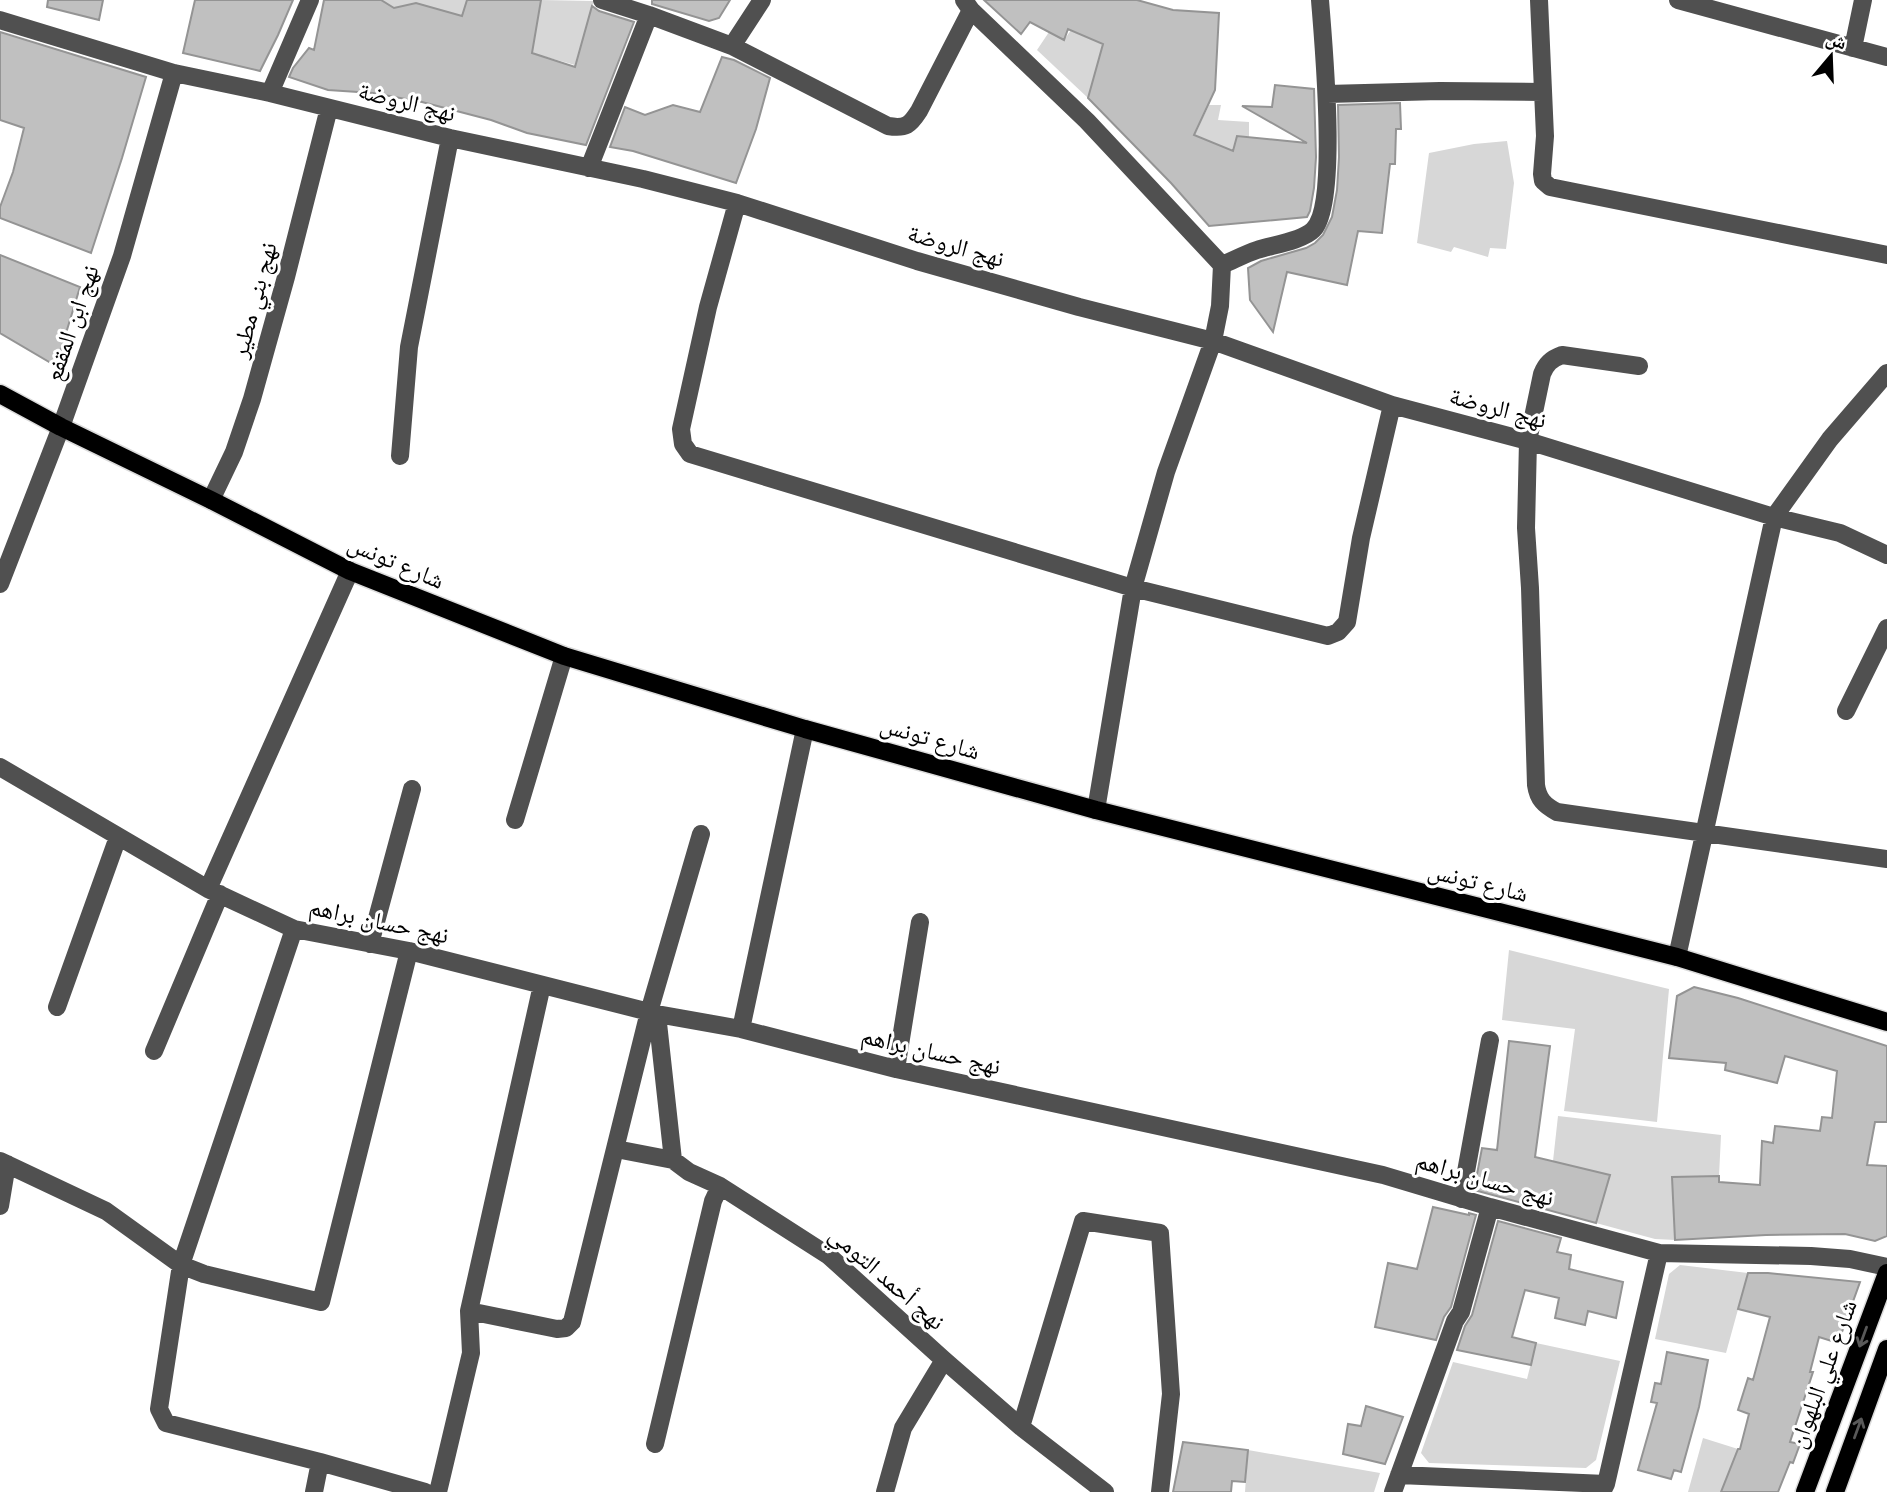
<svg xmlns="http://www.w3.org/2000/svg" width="1887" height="1492" font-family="'Golos Text','Noto Naskh Arabic',sans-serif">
	<rect width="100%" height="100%" fill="#fff"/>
	<!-- green -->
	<path fill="#d7d7d7" d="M381,0h86l-5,16 -68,-8z
		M541,0l53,1 -19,64 -36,-10 -4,12 -19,-47z
		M1071,30l32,14 -15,54 -51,-48 12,-18 15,8z
		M1209,105h12l-3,15 31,2v15l-12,-1 -4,15 -27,-11 -18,9z
		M1507,141l7,42 -8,66 -16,-1 -2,9 -34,-10 -3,5 -34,-9 12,-90 45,-9z
		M1509,950l160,39 -12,133 -93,-11 11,-82 -73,-9z
		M1558,1116l163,19 -2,41 -47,1 3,63 -20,-1 -59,-16 13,-48 -56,-14z
		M1680,1265l68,8 -22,80 -71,-14 14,-65z
		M1536,1343l84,18 -24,99 -10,8 -157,-5 -8,-10 32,-91 74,17z
		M1703,1438l35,11 -17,43h-33z
		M1248,1450l132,23 -6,19h-129z"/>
	<!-- building -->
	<path fill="#c0c0c0" stroke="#949494" stroke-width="2" d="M48,0h55l-4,20 -52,-13z
		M195,0h98l-15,35 -18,36 -77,-18z
		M324,0h57l13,8 22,-5 46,13 5,-16h74l-9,53 43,14 17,-61 7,5 35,11 -48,123 -59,-12 -36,-13 -69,-18 -49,-9 -45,-3 -39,-13 4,-9 16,-20 5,2z
		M652,0h78l-11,18 -10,3 -57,-17z
		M984,0h153l36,10 46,3 -4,77 -21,45 39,16 4,-15 70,7 -65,-37 30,1 3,-22 39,4 2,68 -2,31 -4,23 -3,6 -98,9 -38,-43 -83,-85 15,-54 -35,-15 -4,11 -34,-18 -9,12z
		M0,32l146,45 -24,81 -31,95 -91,-35v-11l13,-35 11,-44 -24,-8z
		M722,57l12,3 36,18 -14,51 -20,54 -103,-32 -23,-4 15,-40 20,8 28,-10 27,7z
		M1400,103l1,26h-5l-1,35h-5l-8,69 -24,-2 -11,54 -60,-13 -14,60 -23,-32 -2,-32 13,-7 45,-13 9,-5 8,-8 9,-18 5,-27 2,-33 -1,-52z
		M0,255l80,32 -24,79 -56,-33z
		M1694,987l44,11 149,48v76h-12l-8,43 20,1v70l-12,5 -30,-7 -79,1 -91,5 -3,-63 47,-1v6l41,3 2,-44 11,2 2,-17 45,5 2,-14 10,1 5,-47 -52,-15 -8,27 -52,-13 1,-7 -57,-5 8,-62z
		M1509,1041l41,5 -15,111 75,18 -14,48 -122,-33 8,-42 15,2z
		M1433,1207l36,8v-2l7,2 -25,92 -7,10 -8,23 -61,-13 13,-64 29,6z
		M1498,1221l63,17 -4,14 14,3 -2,14 54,13 -7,36 -28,-7 -3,14 -30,-7 4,-20 -34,-8 -13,47 24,6 -5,22 -74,-15 8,-24 7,-11z
		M1748,1273h20l92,9 -22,61 -19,-6 -9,35h3l-23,70 10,2 -7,19 -3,-1 -12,30h-57l17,-43h2l9,-35 -11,-4 10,-32 5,2 17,-63 -32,-8z
		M1667,1352l41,8 -9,47 -18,65 -7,-2 -3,9 -33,-9 19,-67 -6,-1 4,-19 6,1z
		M1366,1406l37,11 -18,47 -42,-10 5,-30 13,2z
		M1183,1442l65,8 -3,32 -13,-1 -1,11h-58z"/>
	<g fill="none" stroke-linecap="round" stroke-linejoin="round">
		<defs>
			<path id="major" d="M0,394l61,33 150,73 139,71 214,85 241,73 291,81 581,147 210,65
				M1805,1492l82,-219
				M1835,1492l52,-143"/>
		</defs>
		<!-- major casing -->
		<use href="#major" stroke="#dbdbdb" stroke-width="21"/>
		<!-- minor -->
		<path stroke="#505050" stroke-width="18" d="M602,0l47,15 83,31 30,-46
			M964,0l7,10 116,111 135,144 -2,41 -7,35 -47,131 -33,116 -37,222
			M1539,0l6,136 -3,38 1,7 7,6 337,68
			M1678,0l209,57
			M0,20l174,53 96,20 180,45 193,41 94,24 180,58 162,46 134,34 179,64 136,36 246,76 66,16 47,22
			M732,46l156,80c18,3 22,-1 31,-15l52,-101
			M1853,48l10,-48
			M270,93l40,-93
			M1327,94l113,-3 103,1
			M589,168l60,-153
			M737,203l-29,104 -27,122 2,15 7,10 443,134 195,48 10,-4 9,-10 14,-84 31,-133
			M1222,265c12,-5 23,-11 35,-15 15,-5 45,-9 56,-20 26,-24 10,-191 7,-230
			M1639,366l-77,-11c-11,4 -16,9 -20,19l-14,67 -2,87 4,60 6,197c2,14 8,20 21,27l330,47
			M400,456l9,-109 41,-209
			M211,500l23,-48 18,-53 34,-122 43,-169
			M0,584l61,-157 61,-171 52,-183
			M1846,711l41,-83
			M0,767l208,122 86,40 115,22 248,63 84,15 155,40 487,106 107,32 169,46 152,3 39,3 37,8
			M515,820l49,-164
			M208,889l142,-318
			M370,944l42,-155
			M409,951l-88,351 -117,-28 -23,-9 -22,144 7,14 154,39 105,30
			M1677,957l97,-440 56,-78 57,-66
			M57,1007l61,-170
			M657,1014l16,146 16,12 31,14 109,70 115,104 77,67 84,65
			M741,1029l64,-300
			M154,1051l66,-157
			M896,1069l24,-147
			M616,1149l57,11
			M0,1161l106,50 75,54 113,-336
			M1461,1199l29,-159
			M0,1206l7,-42
			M469,1311l88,18 9,-1 6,-6 77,-310 52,-178
			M1021,1427l62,-206 77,12 11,161 -11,98
			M655,1444l58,-243 7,-15
			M1399,1475l207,9
			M314,1492l6,-30
			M438,1492l33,-139 -2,-42 73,-326
			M885,1492l18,-64 41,-68
			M1393,1492l62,-171 6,-9 29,-105
			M1602,1492l4,-8 53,-231"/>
		<!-- major -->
		<use href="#major" stroke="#000" stroke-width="18"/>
	</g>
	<!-- one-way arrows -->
	<defs><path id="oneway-shaft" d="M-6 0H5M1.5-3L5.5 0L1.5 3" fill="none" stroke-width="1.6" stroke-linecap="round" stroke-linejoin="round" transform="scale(1.75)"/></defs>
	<g stroke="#595959">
		<use href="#oneway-shaft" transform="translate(1863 1337) rotate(110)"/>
		<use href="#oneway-shaft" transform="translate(1858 1428) rotate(-70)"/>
	</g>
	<g text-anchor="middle" stroke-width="6" stroke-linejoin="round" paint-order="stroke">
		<!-- street labels -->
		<g font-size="24" fill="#000" stroke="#fff">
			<text transform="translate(407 102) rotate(14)" y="8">نهج الروضة</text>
			<text transform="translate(956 246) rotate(16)" y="8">نهج الروضة</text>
			<text transform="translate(254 300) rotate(-75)" y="8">نهج بني مطير</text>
			<text transform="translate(72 323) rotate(-71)" y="8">نهج ابن المقفع</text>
			<text transform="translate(1498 408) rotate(15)" y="8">نهج الروضة</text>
			<text transform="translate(396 562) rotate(23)" y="8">شارع تونس</text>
			<text transform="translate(930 738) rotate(16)" y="8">شارع تونس</text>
			<text transform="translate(1478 882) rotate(14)" y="8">شارع تونس</text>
			<text transform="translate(379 921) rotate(12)" y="8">نهج حسان براهم</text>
			<text transform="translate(931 1051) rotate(13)" y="8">نهج حسان براهم</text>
			<text transform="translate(1485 1179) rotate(16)" y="8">نهج حسان براهم</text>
			<text transform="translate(887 1278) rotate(41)" y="8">نهج أحمد التومي</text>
			<text transform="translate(1823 1374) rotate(-70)" y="8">شارع علي البلهوان</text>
		</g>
	</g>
	<!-- north arrow -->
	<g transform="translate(1831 56) rotate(19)" stroke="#ffffff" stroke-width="5" paint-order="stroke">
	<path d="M0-5L12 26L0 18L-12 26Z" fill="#000000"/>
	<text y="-10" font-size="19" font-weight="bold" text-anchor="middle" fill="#000000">ش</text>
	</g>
</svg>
